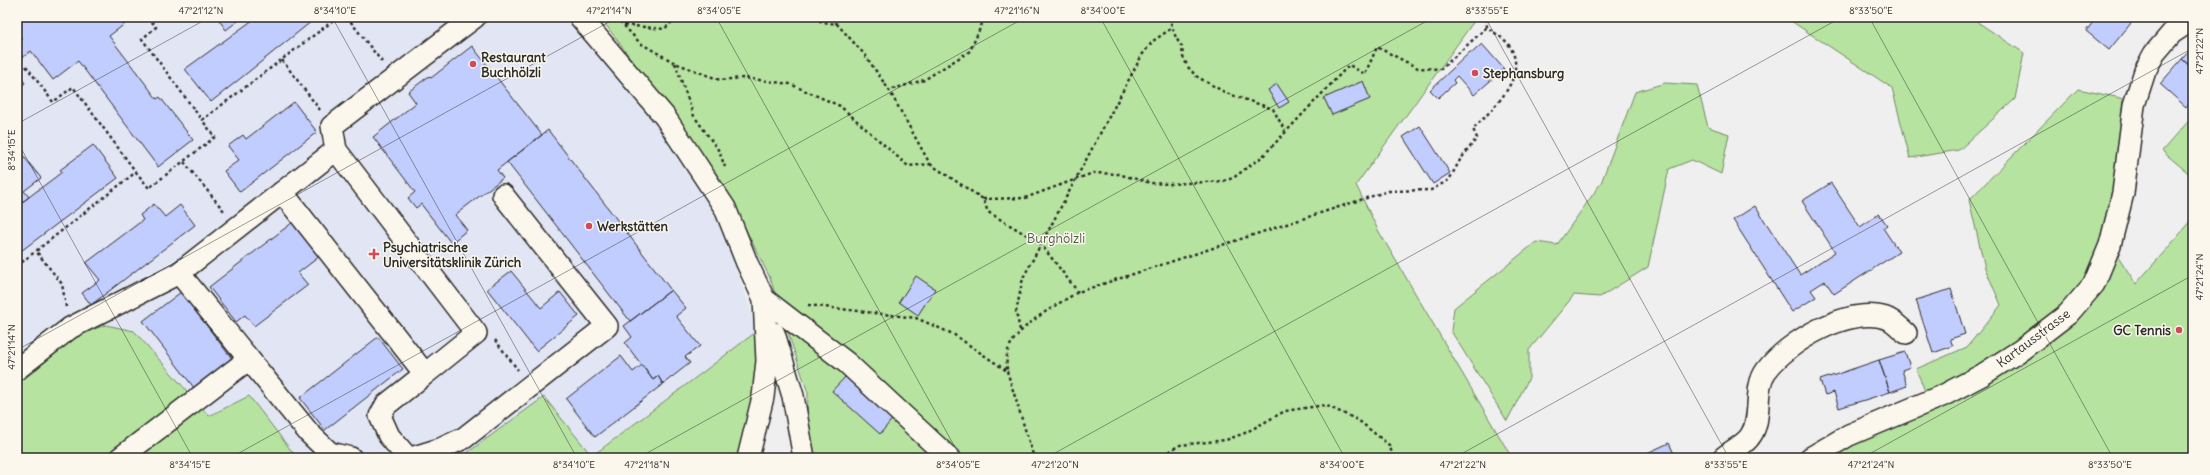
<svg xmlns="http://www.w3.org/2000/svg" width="2210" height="475" font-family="Delius,sans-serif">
	<rect width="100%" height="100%" fill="#f0eff0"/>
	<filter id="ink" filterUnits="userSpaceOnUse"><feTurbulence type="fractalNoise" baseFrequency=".025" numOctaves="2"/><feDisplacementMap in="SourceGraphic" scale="8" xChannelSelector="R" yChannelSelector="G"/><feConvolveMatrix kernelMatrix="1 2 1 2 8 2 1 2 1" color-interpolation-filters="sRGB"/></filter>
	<g filter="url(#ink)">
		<!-- built -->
		<path fill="#e2e5f4" d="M17,17h556l125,160 15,28 36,99 7,28 -165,124 -294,2 -48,-62 -40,20 -75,-85 -55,3 -62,51z"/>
		<!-- green -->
		<path fill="#b7e3a0" stroke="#718766" d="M600,17h877l-121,168 22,45 134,228h-706l2,-65 -38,-115 -49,-98z
			M1785,17h185l54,36 -9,46 -56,51 -49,8 -18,-70z
			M1665,83l32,2 11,42 21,7 -8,40 -29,-14 -23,9 -21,98 -48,30 -26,-2 -45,55v28l-22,43 -56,-90 3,-23 82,-66 21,3 44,-62 34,-91z
			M2078,89l52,11 -13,93 -27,88 -72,63 -91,52 -11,-27 51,-22 34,-42 -16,-37 -16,-68z
			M2193,116v61l-31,-26z
			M2193,219v239h-371l204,-104 88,-104 22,34z
			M106,325l28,6 75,85 40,-20 48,62h-280v-73l62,-51z
			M756,332v61l-18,65h-278l84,-61 48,59z"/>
		<!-- building -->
		<path fill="#c2cdff" stroke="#2b2b2b" d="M17,17h117l-25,19 48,63 3,-2 33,43 -35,27 -80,-106 -25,19 -22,-29 -14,11v-20l5,-3 -5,-7z
			M217,17h26l-17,13z
			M257,17h60l-106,85 -26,-33z
			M2097,17h39l-27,33 -23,-19z
			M1482,44l22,25 -30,26 -17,-19 -4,4 2,3 -17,15 -8,-8 40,-38h3z
			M472,46l70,89 -45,35 6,8 -48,37 12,15 -16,13 -30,-39 -5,4 -8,-10 7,-6 -42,-55 43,-34 -8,-11 21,-16 2,2z
			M2193,47v22l-11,-10z
			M2182,59l11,10v30l-7,8 -26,-23z
			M17,72l8,11 -8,7z
			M1363,81l7,18 -38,16 -8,-17z
			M1277,84l12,18 -10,6 -11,-18z
			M294,102l23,30 -77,60 -16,-21 15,-11 -11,-14 15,-11 3,4z
			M1420,126l30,47 -17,11 -30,-47z
			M548,130l123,160 -41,31 -123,-159z
			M93,145l25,33 -101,76v-48l45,-34 -2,-2z
			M17,148l24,30 -17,13 5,6 -12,9z
			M1831,183l29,44 19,-13 8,11 -4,3 16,24 -65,42 -9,-13 -14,9 5,7 -24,15 -59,-92 22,-14 45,69 35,-23 -33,-51z
			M154,204l11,13 15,-12 15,20 -104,80 -9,-12 18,-13 -14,-17 57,-43 -3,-5z
			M293,222l27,34 -22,17 10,12 -54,41 -9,-11 -9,7 -27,-35z
			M511,271l30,37 19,-16 19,24 -43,35 -49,-62z
			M916,276l19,13 -17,26 -19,-13z
			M1951,289l14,45 -15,5 3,7 -20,7 -17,-53z
			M671,290l15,18 -10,8 24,30 -15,11 5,6 -27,21 -5,-8 -5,4 -28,-37 7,-6 -8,-11z
			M181,292l55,72 -38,29 -55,-72z
			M378,337l25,32 -78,61 -25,-32z
			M1905,352l5,15 -8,3 5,16 -17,6 -11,-32z
			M621,356l12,16 9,-7 11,15 5,-4 5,8 -68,53 -29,-38z
			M1879,360l11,32 -51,16 -5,-16 -9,3 -5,-15z
			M847,375l47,42 -14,17 -48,-43z
			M1669,443l7,15h-40z"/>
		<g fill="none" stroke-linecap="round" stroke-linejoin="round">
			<defs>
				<path id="minor" d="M580,17l85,100 60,91 22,55 17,36 3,62 -4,36 -15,61
					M282,192l143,182 51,-41 -140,-183
					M179,273l130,160 21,20 21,5
					M764,299l83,64 102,95
					M774,333l19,63 11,62
					M17,369l53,-41 109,-55 157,-123 -4,-24 143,-109
					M120,458l129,-99
					M408,458l-19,-22 -9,-20 6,-11 39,-31
					M411,458l29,-9 24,-11 143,-112 -104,-131
					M1723,458c8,-7 23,-14 28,-23 12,-18 2,-46 15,-64 22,-30 83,-65 120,-53 7,2 14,10 20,15
					M1810,458l39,-23 95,-40 38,-20 39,-25 47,-36 26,-30 16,-39 13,-52 11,-88 11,-34 9,-17 18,-21 21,-14"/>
			</defs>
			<!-- minor casing -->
			<use href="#minor" stroke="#2b2b2b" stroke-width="24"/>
			<!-- path -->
			<path stroke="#2b2b2b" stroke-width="2.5" stroke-dasharray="3 3" stroke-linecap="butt" d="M148,17l8,10 -14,12 60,81
				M347,17l35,45
				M616,17l24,26 35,20 45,17 24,-2 46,6 50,22 68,60 22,-2 -41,-74 35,-10 46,-29 15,-34
				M814,17l8,5 15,2 28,31 24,35
				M832,17l5,7
				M1169,17l7,21 6,9 1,10 5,10 8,9 30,17 47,16 12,22
				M624,25l40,4 6,-5 3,-7
				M282,60l38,50
				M675,63l19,53 25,35 6,16
				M26,66l27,36 20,-15 63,85
				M184,162l40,49
				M930,164l53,35 5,13 52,31 38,49
				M983,199l42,-1 68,-25 25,1 33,9 19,1 53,-3 10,-3 30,-22 86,-91 16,9 12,-27 41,21 23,1 46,-42
				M17,266l19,-15
				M808,305l108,13 37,16 54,37c0,-6 -1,-11 0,-16 4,-27 50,-50 71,-63l310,-101 43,-1 18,-10 11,-20 17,-22 -4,-9c20,-21 57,-52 36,-84 -5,-7 -15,-12 -22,-18l-1,-10
				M66,307l-4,-23 -26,-33 100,-79 13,16 66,-51 -13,-17 136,-103
				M1020,330l-4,-18 7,-34 119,-223 11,-14 19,-13
				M495,340l23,30
				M1007,371l27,87
				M1167,458l4,-8 9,-5 46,-5 19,-7 40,-22 40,-6 33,15 31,25 5,13"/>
			<!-- minor -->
			<use href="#minor" stroke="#fbf7ec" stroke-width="21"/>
		</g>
	</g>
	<!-- ticks -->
	<path fill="none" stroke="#2b2b2b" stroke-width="1" stroke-opacity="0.45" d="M332,17l245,441M716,17l245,441M1100,17l245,441M1485,17l244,441M1869,17l244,441M17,124l193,-107M17,141l176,317M17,350l601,-333M230,458l796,-441M638,458l796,-441M1046,458l796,-441M1454,458l739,-410M1862,458l331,-183"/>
	<!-- markers -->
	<g fill="#d1495b" stroke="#fbf7ec" stroke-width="1.5">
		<circle cx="473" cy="64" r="4"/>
		<circle cx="1475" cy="73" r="4"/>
		<circle cx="589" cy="226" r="4"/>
		<path d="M372 248h4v4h4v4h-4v4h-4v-4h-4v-4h4z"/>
		<circle cx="2179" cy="330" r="4"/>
	</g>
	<g text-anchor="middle" stroke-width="3" stroke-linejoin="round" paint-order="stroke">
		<!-- poi labels -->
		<g font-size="13" font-weight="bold" fill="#2b2b2b" stroke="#fbf7ec" text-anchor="start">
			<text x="481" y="62">Restaurant<tspan x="481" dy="15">Buchhölzli</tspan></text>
			<text x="1483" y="78">Stephansburg</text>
			<text x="597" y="231">Werkstätten</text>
			<text x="383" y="252">Psychiatrische<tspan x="383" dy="15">Universitätsklinik Zürich</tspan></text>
			<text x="2171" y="335" text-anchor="end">GC Tennis</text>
		</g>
		<!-- park labels -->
		<g font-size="13" fill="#4e5948" stroke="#fbf7ec">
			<text x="1056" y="243">Burghölzli</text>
		</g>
		<!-- street labels -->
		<g font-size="13" fill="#2b2b2b" stroke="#fbf7ec">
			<text transform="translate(2033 338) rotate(-37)" y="5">Kartausstrasse</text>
		</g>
	</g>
	<!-- margin -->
	<rect width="2210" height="475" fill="none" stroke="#fbf7ec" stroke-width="44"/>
	<rect x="22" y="22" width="2166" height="431" fill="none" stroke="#2b2b2b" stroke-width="1.5"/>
	<g font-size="10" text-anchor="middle" fill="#2b2b2b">
		<text x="201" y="14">47°21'12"N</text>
		<text x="335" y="14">8°34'10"E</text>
		<text x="609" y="14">47°21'14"N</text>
		<text x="719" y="14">8°34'05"E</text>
		<text x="1017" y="14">47°21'16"N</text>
		<text x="1103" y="14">8°34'00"E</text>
		<text x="1487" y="14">8°33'55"E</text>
		<text x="1871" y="14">8°33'50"E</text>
		<text transform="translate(2199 51) rotate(-90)" y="4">47°21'22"N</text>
		<text transform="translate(11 150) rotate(-90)" y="4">8°34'15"E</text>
		<text transform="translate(2199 277) rotate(-90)" y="4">47°21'24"N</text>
		<text transform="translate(11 347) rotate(-90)" y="4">47°21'14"N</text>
		<text x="190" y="468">8°34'15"E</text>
		<text x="574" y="468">8°34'10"E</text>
		<text x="647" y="468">47°21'18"N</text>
		<text x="958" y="468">8°34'05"E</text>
		<text x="1055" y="468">47°21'20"N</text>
		<text x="1342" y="468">8°34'00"E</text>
		<text x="1463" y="468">47°21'22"N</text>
		<text x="1726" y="468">8°33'55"E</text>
		<text x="1871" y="468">47°21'24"N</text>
		<text x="2110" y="468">8°33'50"E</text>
	</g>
</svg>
